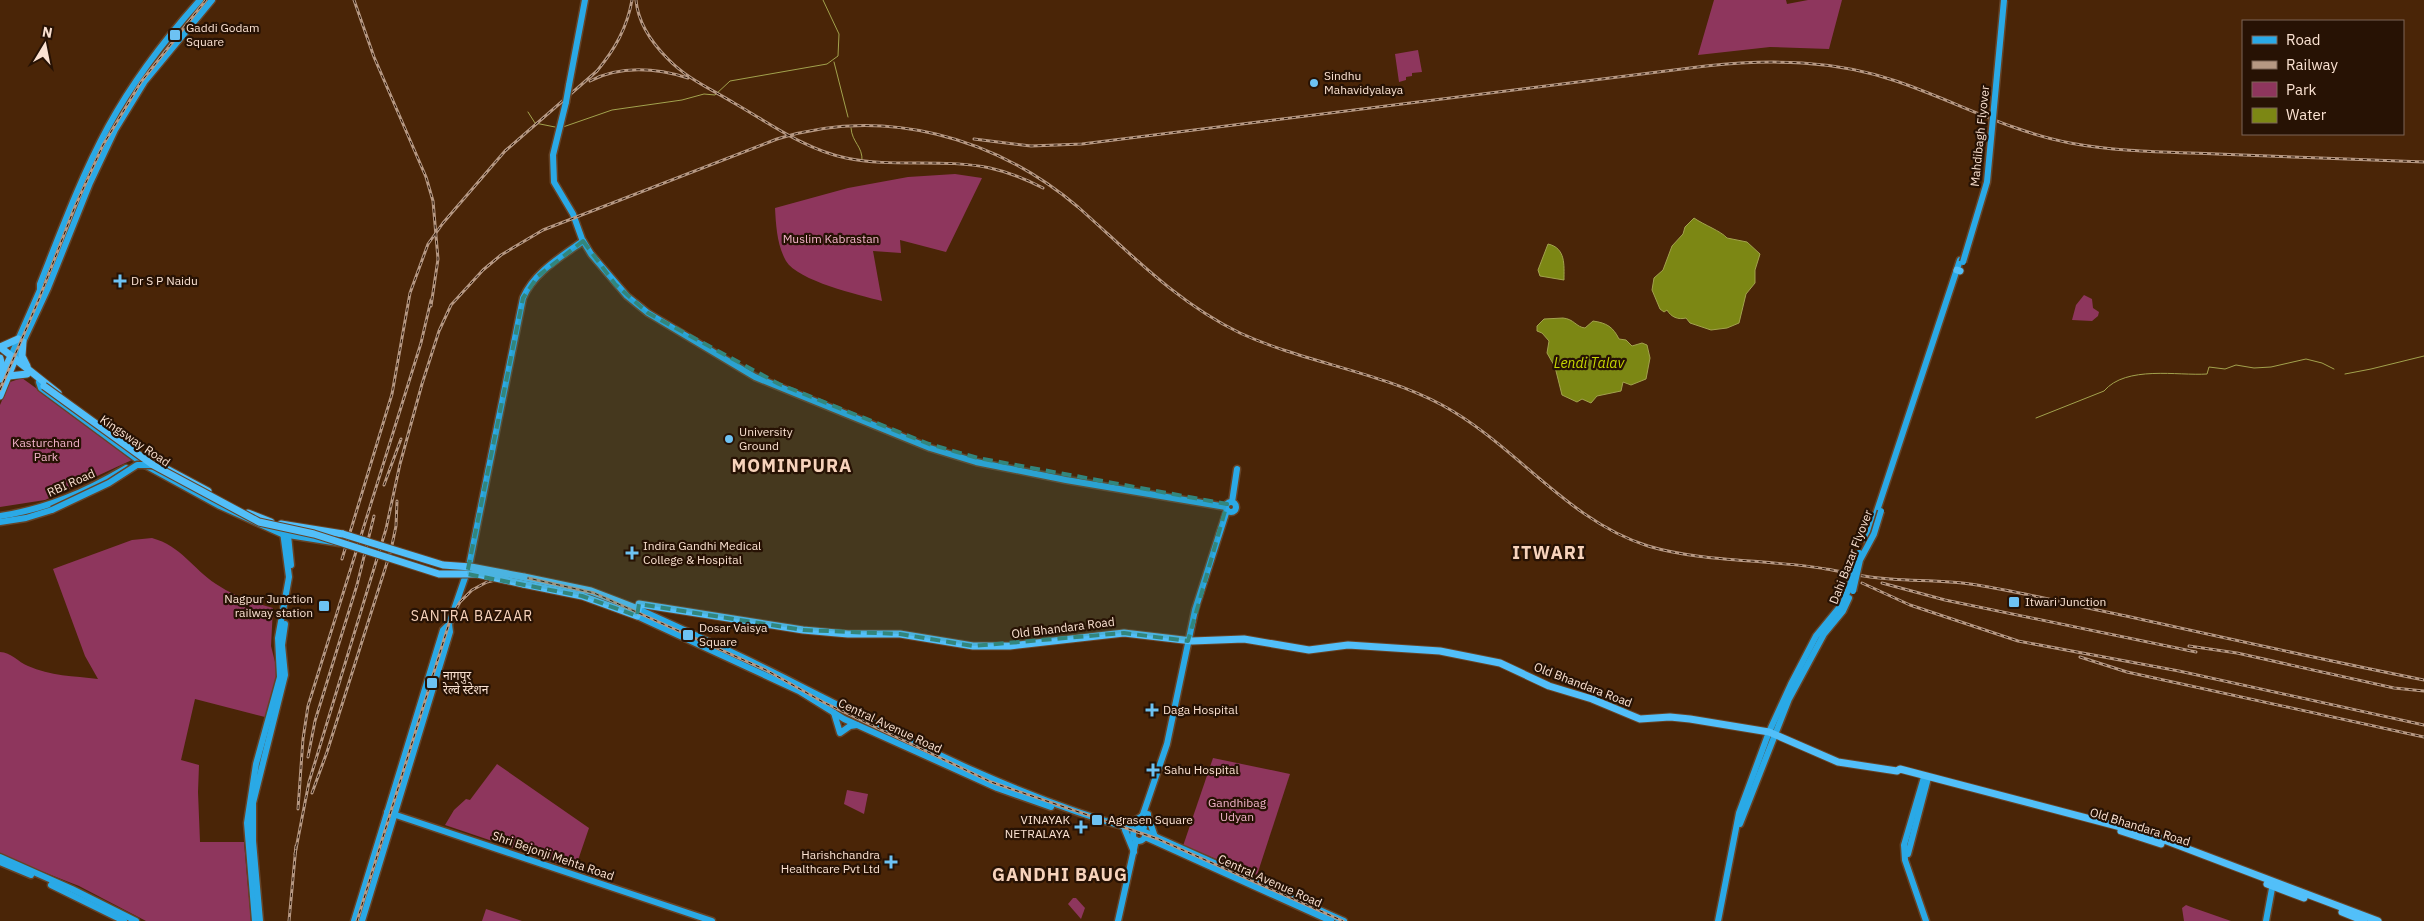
<svg xmlns="http://www.w3.org/2000/svg" width="2424" height="921" font-family="'IBM Plex Sans','Noto Sans Devanagari',sans-serif">
<style>
.green{fill:#8e365d}
.water{fill:#7c8714;stroke:#a2a24d}
.lines{fill:none;stroke-linecap:round;stroke-linejoin:round}
.stream{stroke:#a2a24d;stroke-width:1}
.major-casing{stroke:#664327;stroke-width:9}
.highway-casing{stroke:#664327;stroke-width:9}
.major{stroke:#2aa9e6;stroke-width:6}
.highway{stroke:#52bff9;stroke-width:7}
.rail-casing{stroke:#b69883;stroke-width:3}
.rail{stroke:#271204;stroke-width:1;stroke-dasharray:4;stroke-linecap:butt}
.major-bridge-casing{stroke:#664327;stroke-width:9;stroke-linecap:butt}
.highway-bridge-casing{stroke:#664327;stroke-width:9;stroke-linecap:butt}
.major-bridge{stroke:#2aa9e6;stroke-width:6}
.highway-bridge{stroke:#52bff9;stroke-width:7}
.marked{fill:#32867d;fill-opacity:0.2;stroke:#32867d;stroke-width:4;stroke-dasharray:10 6;stroke-linejoin:round}
.poi-dot{fill:#6dc2f3;stroke:#271204;stroke-width:2}
.labels{text-anchor:middle;stroke-width:4.5;stroke-linejoin:round;paint-order:stroke}
.poi-label{font-size:12px;fill:#fbe2d2;stroke:#271204;text-anchor:start}
.street-label{font-size:12px;fill:#fbe2d2;stroke:#271204}
.park-label{font-size:12px;fill:#f2b4ca;stroke:#271204}
.water-label{font-size:14px;font-style:italic;fill:#c7d800;stroke:#271204}
.neighbourhood-label{font-size:14px;letter-spacing:1px;fill:#f7d3bc;stroke:#271204}
.district-label{font-size:18px;font-weight:bold;letter-spacing:1px;fill:#f7d3bc;stroke:#271204}
</style>
<rect width="100%" height="100%" fill="#4a2507"/>
<!-- green -->
<g class="green">
<path d="M1714,0H1786L1787,4L1808,0H1842L1829,49L1770,47L1698,55Z"/>
<path d="M1418,50L1422,72L1412,73V76L1406,77V80L1399,82L1395,54Z"/>
<path d="M955,174L982,178L946,252L900,240L901,253L873,251L882,301C859,295 798,281 786,261C777,245 776,226 775,208L848,188L908,177Z"/>
<path d="M2084,295L2092,299L2093,308L2099,312L2098,316L2092,321L2072,320L2076,305Z"/>
<path d="M22,378L134,459L45,500L0,507V405L10,382Z"/>
<path d="M152,538C181,546 192,568 216,584C234,596 252,602 273,608L271,646L277,670V682L265,717L195,699L181,760L199,765L198,792L200,842H244L251,921H146L79,886L0,855V652C11,652 18,662 28,666C50,676 74,676 98,679L85,656L53,569L132,540Z"/>
<path d="M1213,758L1290,774L1257,875L1183,846Z"/>
<path d="M497,764L589,828L575,869L445,825L454,810L466,799L470,800Z"/>
<path d="M847,790L868,794L864,814L844,804Z"/>
<path d="M1073,898H1076L1085,908L1081,919L1068,904Z"/>
<path d="M2186,905L2191,907L2231,921H2184L2182,908Z"/>
<path d="M486,909L522,921H482Z"/>
</g>
<!-- water -->
<g class="water">
<path d="M1694,218C1704,225 1721,231 1727,238L1747,242L1760,254L1755,270V283L1746,294L1739,323L1727,328L1711,330L1690,323L1686,318C1678,320 1671,317 1667,310L1664,312L1660,309L1652,290L1654,278L1663,270L1672,246L1683,234L1685,227Z"/>
<path d="M1548,244C1566,248 1564,265 1564,280L1540,276L1538,270Z"/>
<path d="M1563,318C1574,319 1576,327 1585,328L1593,321C1607,323 1613,327 1619,339L1626,340L1632,346L1642,343L1647,345L1650,358L1646,379L1631,385L1623,382L1621,391L1597,396L1591,403L1582,399L1577,402L1562,395L1555,367L1547,353L1549,341L1542,333L1537,331V326L1544,319Z"/>
</g>
<g class="lines">
<!-- stream -->
<g class="stream">
<path d="M834,62L848,117"/>
<path d="M528,112L535,123L555,127"/>
<path d="M563,127L612,110L682,100L704,94L715,95L730,81L827,64L838,56L839,34L823,0"/>
<path d="M851,128C852,143 863,146 862,161"/>
<path d="M2345,374L2371,369L2424,356"/>
<path d="M2036,418L2104,391C2126,365 2178,376 2207,374L2209,367L2225,369L2236,365L2254,368L2271,367L2306,359L2322,363L2334,369"/>
</g>
<!-- major casing -->
<g class="major-casing">
<g id="major">
<path d="M569,85L585,0"/>
<path d="M566,102L553,155L554,182L573,214L582,239L591,254L627,296L648,313L755,377L930,448L976,462L1066,480L1226,507"/>
<path d="M11,356L40,290V284C61,231 81,177 108,127C133,81 166,38 200,0"/>
<path d="M15,359L48,288L90,183L115,130L145,81L212,0"/>
<path d="M39,382L41,388L145,465L220,506L282,534L339,543"/>
<path d="M1232,502L1237,469"/>
<circle cx="1231" cy="507" r="5"/>
<path d="M0,516C47,509 85,492 126,468"/>
<path d="M0,522L26,518L52,510"/>
<path d="M287,525L291,565"/>
<path d="M1867,541L1960,260"/>
<path d="M638,609C693,634 749,659 802,687C911,742 1018,798 1136,830"/>
<path d="M637,616L799,691L844,719L997,788L1051,807"/>
<path d="M834,713L840,733L850,726L857,725"/>
<path d="M1924,777L1904,845L1905,860L1926,921"/>
<path d="M387,812L712,921"/>
<path d="M1148,816L1155,837"/>
<path d="M1740,824L1789,699L1824,634L1843,611L1849,598"/>
<path d="M1124,827L1142,816"/>
<circle cx="1139" cy="835" r="6"/>
<path d="M1138,829L1167,744L1195,610L1227,510"/>
<path d="M1125,830L1134,852"/>
<path d="M1143,830L1148,814"/>
<path d="M1145,832L1344,921"/>
<path d="M1145,837L1331,921"/>
<path d="M1908,854L1928,778"/>
<path d="M0,857L72,889L136,921"/>
<path d="M0,862L31,875"/>
<path d="M51,885L124,921"/>
<path d="M255,921L247,823L256,764L280,677L278,638L289,577L282,524"/>
<path d="M260,921L253,841V803L285,675L282,645L285,624"/>
<path d="M354,921L443,630L449,624"/>
<path d="M362,921L444,652L450,632L449,624L469,566L523,298C534,272 561,257 583,241"/>
<path d="M1118,921L1136,840"/>
<path d="M1718,921L1739,813L1769,732L1791,684L1816,636L1843,603L1849,588"/>
<path d="M2266,921L2273,883"/>
</g>
</g>
<!-- highway casing -->
<g class="highway-casing">
<g id="highway">
<path d="M1957,270L1960,271"/>
<path d="M23,342L22,356L27,366"/>
<path d="M0,347L58,393"/>
<path d="M0,347L18,339"/>
<path d="M0,358L3,372"/>
<path d="M9,376L27,374"/>
<path d="M0,379L11,356"/>
<path d="M0,396L15,359"/>
<path d="M152,461L208,491"/>
<path d="M248,513L271,522"/>
<path d="M281,524L343,534"/>
<path d="M524,577L591,591L638,609"/>
<path d="M523,584L582,596L637,616L639,604L803,630L848,634H900L973,646H1010L1124,633L1192,641L1244,639L1309,650L1348,645L1440,651L1500,663L1549,686L1592,699L1640,719L1670,717L1690,719L1769,732L1838,762L1897,771L1900,769L2151,835L2378,921"/>
<path d="M2121,831L2161,844"/>
<path d="M2267,884L2304,898"/>
<path d="M2342,912L2364,921"/>
</g>
</g>
<!-- major -->
<use href="#major" class="major"/>
<!-- highway -->
<use href="#highway" class="highway"/>
<!-- rail casing -->
<g class="rail-casing">
<g id="rail">
<path d="M354,0L374,57L426,177L433,201L438,259L431,306"/>
<path d="M636,0C638,23 652,43 668,59C686,78 711,89 734,103C769,123 806,150 846,158C893,168 943,158 990,168C1008,172 1026,179 1043,188"/>
<path d="M590,81C620,65 657,68 688,78"/>
<path d="M974,139L1031,146L1082,144L1706,66C1771,59 1834,60 1896,81C1955,101 2008,131 2070,143C2118,152 2168,152 2217,154C2286,157 2355,159 2424,162"/>
<path d="M0,390L39,299L74,209L103,145L141,82L206,0"/>
<path d="M384,485L401,439"/>
<path d="M342,559L392,394L410,293L428,244L443,223L505,151L597,71C615,49 627,28 632,0"/>
<path d="M1862,583L1910,605L2018,641L2179,671L2424,725"/>
<path d="M1882,583L1945,600L2196,652"/>
<path d="M2189,646L2237,653L2394,688L2424,691"/>
<path d="M2080,657L2127,672L2424,737"/>
<path d="M308,757L315,721L357,585L374,516"/>
<path d="M312,793L327,752L391,550L396,526L397,501"/>
<path d="M298,809L303,739L308,706L421,343L431,300"/>
<path d="M295,854L309,782L386,529L400,464L422,384L439,331L451,305L483,270L501,255L543,230L777,139C883,106 994,136 1078,207C1130,253 1176,302 1240,333C1305,363 1378,371 1442,405C1516,445 1566,520 1648,546C1685,557 1725,559 1763,562C1784,564 1805,565 1826,569C1840,571 1855,575 1870,577C1905,582 1941,579 1977,585C2027,593 2076,606 2126,616C2225,638 2324,660 2424,680"/>
<path d="M289,921L296,846"/>
<path d="M357,921L451,617L460,602L472,590L487,582L504,578H528L594,593L766,670L823,702L991,782L1158,839L1343,921"/>
</g>
</g>
<!-- rail -->
<use href="#rail" class="rail"/>
<!-- major-bridge casing -->
<g class="major-bridge-casing">
<g id="major-bridge">
<path d="M566,102L569,85"/>
<path d="M1963,262L1987,182L2004,0"/>
<path d="M52,510L109,483L137,465H153"/>
<path d="M1849,588L1859,553"/>
<path d="M1853,591L1860,560L1874,534L1881,511"/>
</g>
</g>
<!-- highway-bridge casing -->
<g class="highway-bridge-casing">
<g id="highway-bridge">
<path d="M44,386L153,465L259,522L314,534L439,574H477L523,584"/>
<path d="M343,534L443,565L471,567L524,577"/>
</g>
</g>
<!-- major-bridge -->
<use href="#major-bridge" class="major-bridge"/>
<!-- highway-bridge -->
<use href="#highway-bridge" class="highway-bridge"/>
</g>
<!-- marked area -->
<path class="marked" d="M583,241L615,284L648,313L779,384L929,444L978,458L1227,504L1188,641L1124,633L973,646L900,634L803,630L639,604L637,616L582,596L467,574L523,298L538,276Z"/>
<!-- markers -->
<g class="poi-dot">
<rect x="169" y="29" width="12" height="12" rx="2.5"/>
<circle cx="1314" cy="83" r="5"/>
<path d="M117.5 273.5h5v5h5v5h-5v5h-5v-5h-5v-5h5z"/>
<circle cx="729" cy="439" r="5"/>
<path d="M629.5 545.5h5v5h5v5h-5v5h-5v-5h-5v-5h5z"/>
<rect x="2008" y="596" width="12" height="12" rx="2.5"/>
<rect x="318" y="600" width="12" height="12" rx="2.5"/>
<rect x="682" y="629" width="12" height="12" rx="2.5"/>
<rect x="426" y="677" width="12" height="12" rx="2.5"/>
<path d="M1149.5 702.5h5v5h5v5h-5v5h-5v-5h-5v-5h5z"/>
<path d="M1150.5 762.5h5v5h5v5h-5v5h-5v-5h-5v-5h5z"/>
<rect x="1091" y="814" width="12" height="12" rx="2.5"/>
<path d="M1078.5 819.5h5v5h5v5h-5v5h-5v-5h-5v-5h5z"/>
<path d="M888.5 854.5h5v5h5v5h-5v5h-5v-5h-5v-5h5z"/>
</g>
<g class="labels">
<!-- poi labels -->
<g class="poi-label">
<text x="186" y="32">Gaddi Godam<tspan x="186" dy="14">Square</tspan></text>
<text x="1324" y="80">Sindhu<tspan x="1324" dy="14">Mahavidyalaya</tspan></text>
<text x="131" y="285">Dr S P Naidu</text>
<text x="739" y="436">University<tspan x="739" dy="14">Ground</tspan></text>
<text x="643" y="550">Indira Gandhi Medical<tspan x="643" dy="14">College &amp; Hospital</tspan></text>
<text x="313" y="603" text-anchor="end">Nagpur Junction<tspan x="313" dy="14">railway station</tspan></text>
<text x="2025" y="606">Itwari Junction</text>
<text x="699" y="632">Dosar Vaisya<tspan x="699" dy="14">Square</tspan></text>
<text x="443" y="680">नागपुर<tspan x="443" dy="14">रेल्वे स्टेशन</tspan></text>
<text x="1163" y="714">Daga Hospital</text>
<text x="1164" y="774">Sahu Hospital</text>
<text x="1070" y="824" text-anchor="end">VINAYAK<tspan x="1070" dy="14">NETRALAYA</tspan></text>
<text x="1108" y="824">Agrasen Square</text>
<text x="880" y="859" text-anchor="end">Harishchandra<tspan x="880" dy="14">Healthcare Pvt Ltd</tspan></text>
</g>
<!-- street labels -->
<g class="street-label">
<text transform="translate(1980 136) rotate(-84)" y="4">Mahdibagh Flyover</text>
<text transform="translate(135 441) rotate(34)" y="4">Kingsway Road</text>
<text transform="translate(71 483) rotate(-24)" y="4">RBI Road</text>
<text transform="translate(1851 557) rotate(-69)" y="4">Dahi Bazar Flyover</text>
<text transform="translate(1063 628) rotate(-7)" y="4">Old Bhandara Road</text>
<text transform="translate(1583 685) rotate(21)" y="4">Old Bhandara Road</text>
<text transform="translate(890 726) rotate(25)" y="4">Central Avenue Road</text>
<text transform="translate(2140 827) rotate(17)" y="4">Old Bhandara Road</text>
<text transform="translate(553 856) rotate(19)" y="4">Shri Bejonji Mehta Road</text>
<text transform="translate(1270 881) rotate(24)" y="4">Central Avenue Road</text>
</g>
<!-- park labels -->
<g class="park-label">
<text x="831" y="243">Muslim Kabrastan</text>
<text x="46" y="447">Kasturchand<tspan x="46" dy="14">Park</tspan></text>
<text x="1237" y="807">Gandhibag<tspan x="1237" dy="14">Udyan</tspan></text>
</g>
<!-- water labels -->
<g class="water-label">
<text x="1589" y="368">Lendi Talav</text>
</g>
<!-- neighbourhood labels -->
<g class="neighbourhood-label">
<text x="472" y="621">SANTRA BAZAAR</text>
</g>
<!-- district labels -->
<g class="district-label">
<text x="792" y="472">MOMINPURA</text>
<text x="1549" y="559">ITWARI</text>
<text x="1060" y="881">GANDHI BAUG</text>
</g>
</g>
<!-- legend -->
<rect x="2242" y="20" width="162" height="115" fill="#271204" stroke="#7c6556"/>
<rect x="2252" y="36" width="25" height="8" fill="#2aa9e6" stroke="#7c6556"/>
<text x="2286" y="45" font-size="15" fill="#fbe2d2">Road</text>
<rect x="2252" y="61" width="25" height="8" fill="#b69883" stroke="#7c6556"/>
<text x="2286" y="70" font-size="15" fill="#fbe2d2">Railway</text>
<rect x="2252" y="82" width="25" height="15" fill="#8e365d" stroke="#7c6556"/>
<text x="2286" y="95" font-size="15" fill="#fbe2d2">Park</text>
<rect x="2252" y="108" width="25" height="15" fill="#7c8714" stroke="#7c6556"/>
<text x="2286" y="120" font-size="15" fill="#fbe2d2">Water</text>
<!-- north arrow -->
<g transform="translate(45 45) rotate(10)" stroke="#271204" stroke-width="4" paint-order="stroke">
<path d="M0-4L9 19L0 12L-9 19Z" fill="#fbe2d2"/>
<text y="-8" font-size="14" font-weight="bold" text-anchor="middle" fill="#fbe2d2">N</text>
</g>
</svg>
